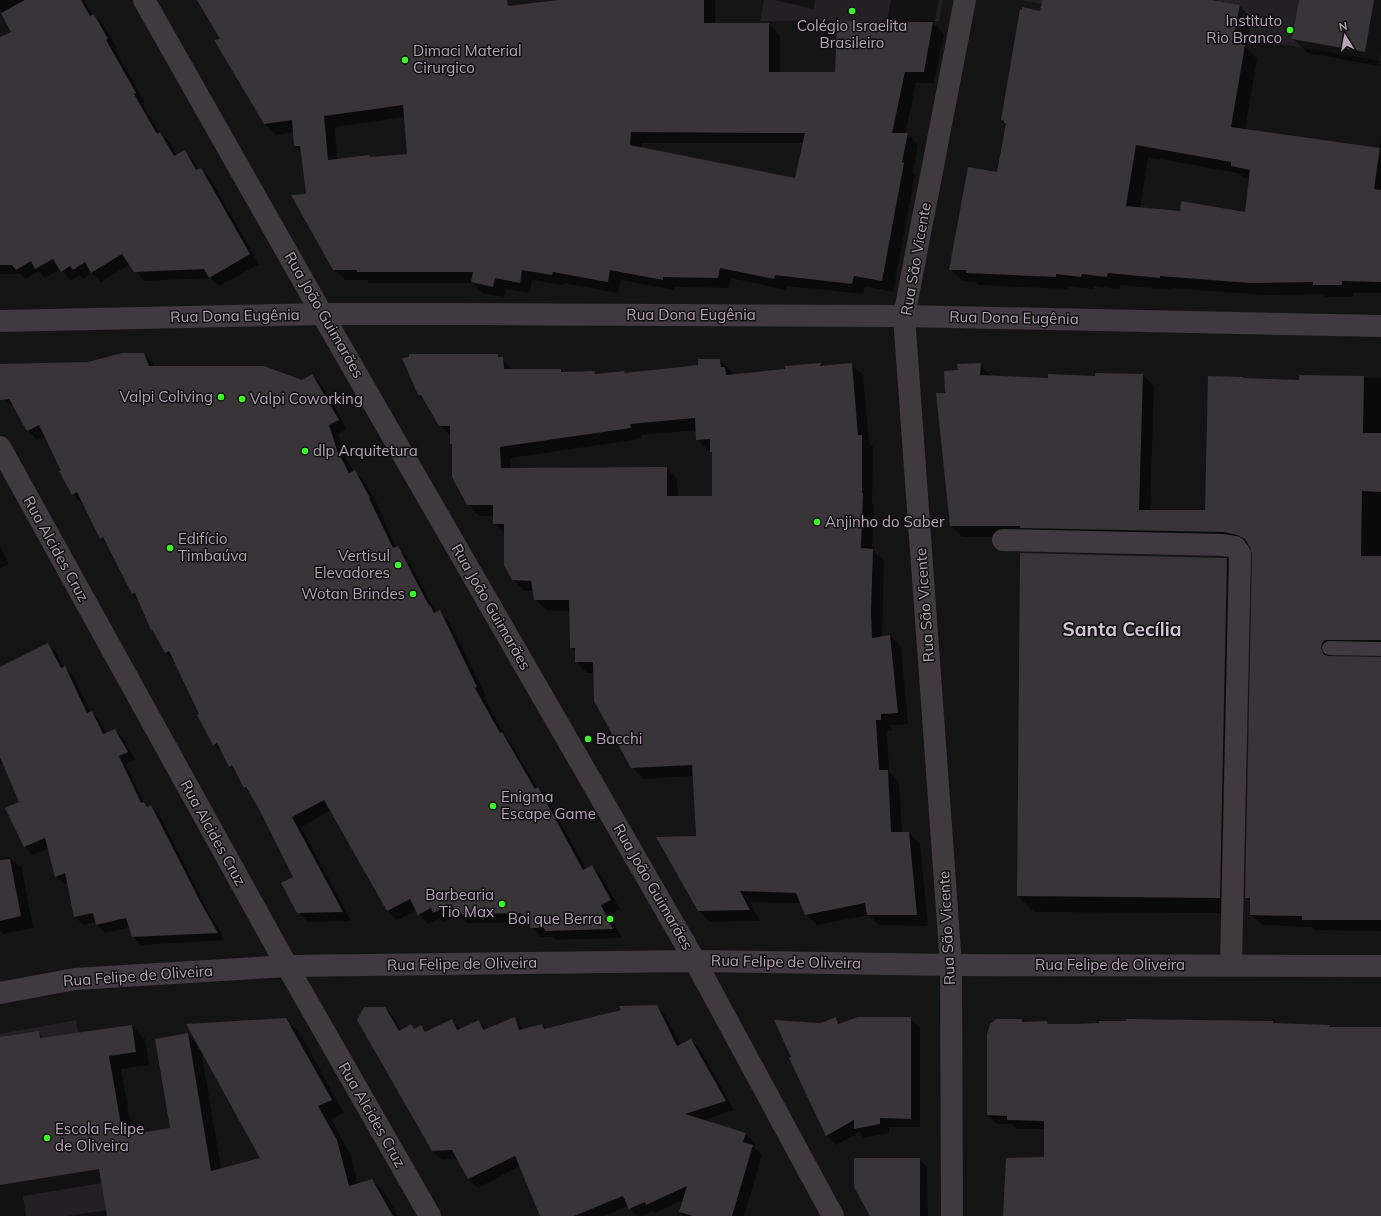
<svg xmlns="http://www.w3.org/2000/svg" width="1381" height="1216" font-family="Mulish,sans-serif">
<style>
.built{fill:#222022}
.shadow{fill:#0007;fill-rule:evenodd}
.building{fill:#383437;fill-rule:evenodd}
.lines{fill:none;stroke-linecap:round;stroke-linejoin:round}
.service{stroke:#40393f;stroke-width:14}
.minor{stroke:#40393f;stroke-width:22}
.tertiary{stroke:#40393f;stroke-width:22}
.poi-dot{fill:#3bf829;stroke:#100f10;stroke-width:1.5}
.labels{text-anchor:middle;stroke-width:3;stroke-linejoin:round;paint-order:stroke}
.poi-label{font-size:15px;fill:#b5a5b6;stroke:#100f10;text-anchor:start}
.street-label{font-size:15px;fill:#b5a5b6;stroke:#100f10}
.district-label{font-size:19px;font-weight:bold;fill:#d2c6d2;stroke:#100f10}
</style>
<rect width="100%" height="100%" fill="#151415"/>
<!-- built -->
<g class="built">
<path d="M764,0H943L939,21H760Z"/>
<path d="M1019,0H1381V61Z"/>
<path d="M76,1020L107,1216H0V1034Z"/>
</g>
<!-- shadow -->
<g class="shadow">
<path d="M0,0H84L93,16L94,15L103,24L117,48L115,49L145,102L142,103L160,133L170,142L177,156L184,152L194,161L199,170L200,169L210,178L259,264L219,286L211,278L144,281L130,264L101,282L92,273L83,279L79,275L71,281L60,269L45,278L39,271L26,279L21,274H0V39L13,32L0,9Z"/>
<path d="M198,0H482V10L567,0H715V24H769L780,35V73H836L887,22L891,0H939L934,24L944,34L934,83H916L905,134H908L918,145L913,172L915,175L893,292L865,286L863,294L786,286L785,290L731,278L729,288L674,287V290L621,280L618,293L564,283L563,285L532,280L530,293L506,289L504,297L483,293L473,283H369L367,280H345L334,269L307,195L302,153L295,146L294,132L276,135L265,124L222,40ZM405,117L408,154L371,158L369,156L337,160L335,127ZM642,143H804L796,179L641,148Z"/>
<path d="M774,0H815L814,9Z"/>
<path d="M1043,0H1218V2L1240,6L1252,19L1246,47L1257,59L1245,130L1379,149L1381,136V293H1353V297H1326L1324,294L1263,295L1172,288V290L1120,285L1119,289L1094,286L1093,289L1068,286L1067,289L979,285L976,282L963,281L950,269L998,173L1007,124L1002,120L1041,12ZM1148,157L1238,173L1244,178L1250,179L1246,213L1181,212L1140,208Z"/>
<path d="M1300,0H1381V54L1379,66L1308,53L1293,39Z"/>
<path d="M143,354L153,363L154,367L302,381L312,375L322,385L347,429L338,434L347,460L353,472L355,471L364,481L379,507L378,508L397,548L407,557L436,613L439,611L449,621L486,696L484,697L507,739L511,743L538,789L547,798L586,869L592,866L601,875L620,909L610,915L622,938L555,940L552,937H541L529,922L467,923L458,914L444,922L439,918L428,924L419,914L417,910L397,920L387,911L331,810L301,827L351,921L308,922L298,912L294,877L260,809L251,794L245,788L239,775L230,766L223,754L214,744L201,714L175,662L166,653L139,601L132,594L109,547L101,538L83,503L82,504L73,494L46,436L37,440L28,430L15,409L5,399L0,391V365L88,363Z"/>
<path d="M497,355L514,370H561L564,373L594,372L596,375L626,374L699,366L719,360L731,371L732,375L786,370L820,364L824,367L851,364L863,375L869,443L873,447L872,503L874,505L872,550L884,561L882,637L890,636L901,647L908,724L891,725L892,731H887L889,772L899,782L902,833H909L920,844L928,926L879,925L869,915L817,925L806,914L802,903L750,902L760,921L710,922L699,911L693,776L643,779L632,767L594,673H587L576,662V652L571,647L570,611L546,610L535,599L534,591H524L513,579L505,534L494,524V516H479L468,504L453,445L451,443V436L440,425L426,402L419,395ZM697,430V439L708,450H711L713,454V497H678L677,479L666,468L511,469L510,458L641,439V435Z"/>
<path d="M980,364L991,376L1049,379L1143,375L1154,386L1150,511H1206L1244,379L1300,381V376L1381,378V651H1335L1332,658H1381V931L1314,930L1311,927L1262,925L1251,914V903L1246,898L1254,554L1249,545L1235,543L1030,537H962L951,526L946,394L959,371Z"/>
<path d="M0,547L9,564L0,568Z"/>
<path d="M1227,559L1243,575L1236,913L1034,912L1018,896Z"/>
<path d="M48,644L56,652L64,667L73,675L91,713L92,712L100,720L106,734L115,730L123,738L135,760L126,764L144,803L149,807L151,806L159,814L210,915L225,940L141,945L133,937L130,927L105,933L97,925L96,922L83,925L75,916L68,883L64,884L56,876L49,848L33,855L25,847L20,802L4,763L0,764V668Z"/>
<path d="M9,857L22,869L33,928L3,934L0,931V859Z"/>
<path d="M656,1006L665,1015L680,1045L691,1040L700,1049L734,1110L701,1121L746,1134L755,1143L753,1146L762,1155L744,1216H684L680,1212L683,1200L655,1213L653,1211L642,1216H637L628,1206L604,1216H541L520,1166L478,1188L469,1179L458,1158L442,1160L432,1151L385,1008L394,1017L401,1030L411,1026L414,1029L421,1026L427,1032L452,1021L461,1029L479,1022L487,1029L514,1019L524,1030L542,1025L547,1029Z"/>
<path d="M835,1018L841,1024L910,1018L920,1028V1127H889V1133L864,1138L859,1132L836,1145L827,1136L822,1024Z"/>
<path d="M286,1019L299,1032L344,1113L331,1119L350,1154L358,1184L371,1180L385,1193L398,1216H67L107,1210L103,1183L23,1196L26,1216H0V1038L38,1032L44,1038L132,1026L145,1039L149,1065L121,1069L133,1136L172,1129L188,1035L198,1045ZM201,1050L261,1159L221,1169Z"/>
<path d="M1021,1020L1023,1023L1047,1022L1049,1025L1272,1022L1275,1024L1330,1026L1332,1028H1381V1216H1004L1045,1158V1129H1017L1012,1124H997L988,1115Z"/>
<path d="M919,1159L927,1167L928,1216H872Z"/>
</g>
<!-- building -->
<g class="building">
<path d="M25,0H81L90,16L94,14L108,39L106,40L136,93L134,94L157,134L160,132L174,156L185,150L196,170L201,168L250,254L209,278L204,269L134,272L122,254L91,273L85,262L73,270L70,266L61,272L53,259L35,269L31,261L16,270L12,265H0V37L11,32L1,13Z"/>
<path d="M197,0H507L508,6L558,0H704V23H769V72H835L837,21L933,22L924,72H905L892,133H908L902,162L904,163L882,281L854,276L852,284L775,275L774,279L720,268L718,278L663,277V280L610,270L608,282L553,272L552,275L522,270L520,283L495,278L493,287L471,282L473,272H357V270H333L291,195L306,194L300,146H294L292,120L264,124L214,40L220,39ZM403,105L407,154L370,157L369,155L328,160L324,116ZM631,132L777,133H805L795,178L630,145Z"/>
<path d="M1042,0H1212L1240,5L1232,43L1245,45L1231,127L1380,148L1374,189L1381,190V282L1342,281V285H1313V282L1250,283L1160,276V278L1108,273L1107,277L1082,274L1081,277L1056,274V277L966,273V270H949L968,167L997,172L1006,123H1004V121L1001,120L1020,9L1022,10V7L1040,11ZM1136,145L1231,162V166L1250,170L1245,212L1181,201L1180,211L1126,206Z"/>
<path d="M1299,0H1374L1365,52L1292,39Z"/>
<path d="M122,353H144L149,366H264L302,380L312,374L339,420L329,425L337,450L349,473L355,470L370,498H369L393,548L398,546L429,606L430,605L434,613L440,610L477,687L475,688L500,733L502,732L535,789L538,787L583,870L592,865L611,900L601,905L613,929L545,931L544,928H531L521,913L457,914L451,904L433,913L431,908L418,915L410,899L387,911L324,800L292,817L343,912L297,913L281,883L293,877L259,809L246,787L244,788L232,765L229,767L217,743L213,745L197,715L199,714L169,651L165,653L152,629L151,630L135,593L132,594L103,537L100,539L77,492L72,495L59,471H61L39,425L27,431L9,399L0,400V364L88,362Z"/>
<path d="M409,354H498V357H503L504,369H561V372L594,371L595,374L624,371L625,373L698,365V359H720L721,367H725L726,375L785,369V366L821,363L820,366L852,363L858,435H862V493H863L861,548L873,549L871,612L872,638L890,635L898,713L881,714V720H876L879,770H888L891,832H909L917,915H867L865,903L805,915L796,893L740,891L750,910L698,911L656,837L696,836L692,765L631,768L594,701L593,662H575V648H570L569,600H534L531,581L512,580L504,565V524H493V505H467L452,477V444H450V426H439L421,395H418L402,358L409,357ZM695,418L696,440L710,439V452H712V496H667V467L501,468L500,447L631,428L630,424Z"/>
<path d="M981,363L980,375L1048,378V374L1095,376V373L1143,374L1139,510H1205L1208,376L1243,377V378L1299,380V375L1364,376L1363,433H1381V492L1362,491L1361,556H1381V640H1325L1322,643L1321,648L1324,655L1329,656L1381,657V920H1302V916L1250,915V898H1245L1252,554L1250,547L1245,539L1237,535L1223,532L1020,528V526H950L936,393H945L944,371L958,370L957,364Z"/>
<path d="M1020,553L1227,558L1220,898L1017,896Z"/>
<path d="M48,643L61,668L65,666L87,713L92,711L103,734L115,729L128,752L119,756L141,803L144,802L147,807L151,805L202,905L218,933L132,937L126,918L96,925L93,913L74,917L65,873L55,877L45,838L24,847L5,808L19,802L0,757V667Z"/>
<path d="M10,859L21,916L0,921V860Z"/>
<path d="M657,1005L677,1046L691,1039L726,1101L685,1114L746,1133L743,1142L753,1145L732,1216H693L679,1212L687,1186L646,1205L645,1202L629,1209L623,1196L574,1216H540L515,1156L468,1179L452,1150L432,1151L357,1020L364,1007H385L399,1031L411,1024L414,1029L421,1025L425,1032L452,1019L457,1030L479,1020L483,1030L515,1017L519,1030L542,1024L544,1029L621,1010L619,1006Z"/>
<path d="M836,1017L838,1024L858,1017H911V1119L880,1118V1124L854,1129V1120L826,1136L789,1058L791,1057L774,1020L821,1023Z"/>
<path d="M286,1018L332,1100L318,1106L337,1140L349,1186L372,1179L393,1216H107L99,1169L0,1185V1037L39,1031L40,1038L132,1025L136,1052L109,1056L123,1136L170,1128L155,1039L188,1033L211,1171L260,1158L186,1024Z"/>
<path d="M996,1019H1022V1022L1047,1021L1048,1024H1075L1099,1023V1021H1126V1019L1273,1021V1023L1330,1025V1027H1381V1216H1003L1006,1158L1044,1157V1121L1007,1120V1116L987,1115V1034L990,1024Z"/>
<path d="M854,1158H920V1216H870L854,1187Z"/>
</g>
<g class="lines">
<!-- service -->
<path class="service" d="M1329,648L1381,649"/>
<!-- minor -->
<g class="minor">
<path d="M1003,540L1223,545L1235,547L1240,554L1231,965"/>
<path d="M952,1216L951,965L904,316L965,0"/>
</g>
<!-- tertiary -->
<g class="tertiary">
<path d="M144,0L322,314L695,961L833,1216"/>
<path d="M0,321L322,314H447L904,316L1381,326"/>
<path d="M0,447L287,966L430,1216"/>
<path d="M0,993L75,979L287,966L695,961L951,965L1381,966"/>
</g>
</g>
<!-- markers -->
<g class="poi-dot">
<circle cx="852" cy="11" r="4"/>
<circle cx="1290" cy="30" r="4"/>
<circle cx="405" cy="60" r="4"/>
<circle cx="221" cy="397" r="4"/>
<circle cx="242" cy="399" r="4"/>
<circle cx="305" cy="451" r="4"/>
<circle cx="817" cy="522" r="4"/>
<circle cx="170" cy="548" r="4"/>
<circle cx="398" cy="565" r="4"/>
<circle cx="413" cy="594" r="4"/>
<circle cx="588" cy="739" r="4"/>
<circle cx="493" cy="806" r="4"/>
<circle cx="502" cy="904" r="4"/>
<circle cx="610" cy="919" r="4"/>
<circle cx="47" cy="1138" r="4"/>
</g>
<g class="labels">
<!-- poi labels -->
<g class="poi-label">
<text x="1282" y="26" text-anchor="end">Instituto<tspan x="1282" dy="17">Rio Branco</tspan></text>
<text x="852" y="31" text-anchor="middle">Colégio Israelita<tspan x="852" dy="17">Brasileiro</tspan></text>
<text x="413" y="56">Dimaci Material<tspan x="413" dy="17">Cirurgico</tspan></text>
<text x="213" y="402" text-anchor="end">Valpi Coliving</text>
<text x="250" y="404">Valpi Coworking</text>
<text x="313" y="456">dlp Arquitetura</text>
<text x="825" y="527">Anjinho do Saber</text>
<text x="178" y="544">Edifício<tspan x="178" dy="17">Timbaúva</tspan></text>
<text x="390" y="561" text-anchor="end">Vertisul<tspan x="390" dy="17">Elevadores</tspan></text>
<text x="405" y="599" text-anchor="end">Wotan Brindes</text>
<text x="596" y="744">Bacchi</text>
<text x="501" y="802">Enigma<tspan x="501" dy="17">Escape Game</tspan></text>
<text x="494" y="900" text-anchor="end">Barbearia<tspan x="494" dy="17">Tio Max</tspan></text>
<text x="602" y="924" text-anchor="end">Boi que Berra</text>
<text x="55" y="1134">Escola Felipe<tspan x="55" dy="17">de Oliveira</tspan></text>
</g>
<!-- street labels -->
<g class="street-label">
<text transform="translate(916 259) rotate(-80)" y="5">Rua São Vicente</text>
<text transform="translate(324 315) rotate(60)" y="5">Rua João Guimarães</text>
<text x="691" y="320">Rua Dona Eugênia</text>
<text transform="translate(235 316) rotate(-1)" y="5">Rua Dona Eugênia</text>
<text transform="translate(1014 318) rotate(1)" y="5">Rua Dona Eugênia</text>
<text transform="translate(56 549) rotate(61)" y="5">Rua Alcides Cruz</text>
<text transform="translate(925 605) rotate(-94)" y="5">Rua São Vicente</text>
<text transform="translate(491 607) rotate(60)" y="5">Rua João Guimarães</text>
<text transform="translate(213 833) rotate(61)" y="5">Rua Alcides Cruz</text>
<text transform="translate(653 887) rotate(60)" y="5">Rua João Guimarães</text>
<text transform="translate(947 928) rotate(-93)" y="5">Rua São Vicente</text>
<text transform="translate(786 962) rotate(1)" y="5">Rua Felipe de Oliveira</text>
<text transform="translate(462 964) rotate(-1)" y="5">Rua Felipe de Oliveira</text>
<text x="1110" y="970">Rua Felipe de Oliveira</text>
<text transform="translate(138 976) rotate(-4)" y="5">Rua Felipe de Oliveira</text>
<text transform="translate(372 1115) rotate(60)" y="5">Rua Alcides Cruz</text>
</g>
<!-- district labels -->
<g class="district-label">
<text x="1122" y="636">Santa Cecília</text>
</g>
</g>
<!-- north arrow -->
<g transform="translate(1345 36) rotate(349)" stroke="#100f10" stroke-width="3" paint-order="stroke">
<path d="M0-3L7 15L0 10L-7 15Z" fill="#b5a5b6"/>
<text y="-6" font-size="11" font-weight="bold" text-anchor="middle" fill="#b5a5b6">N</text>
</g>
</svg>
